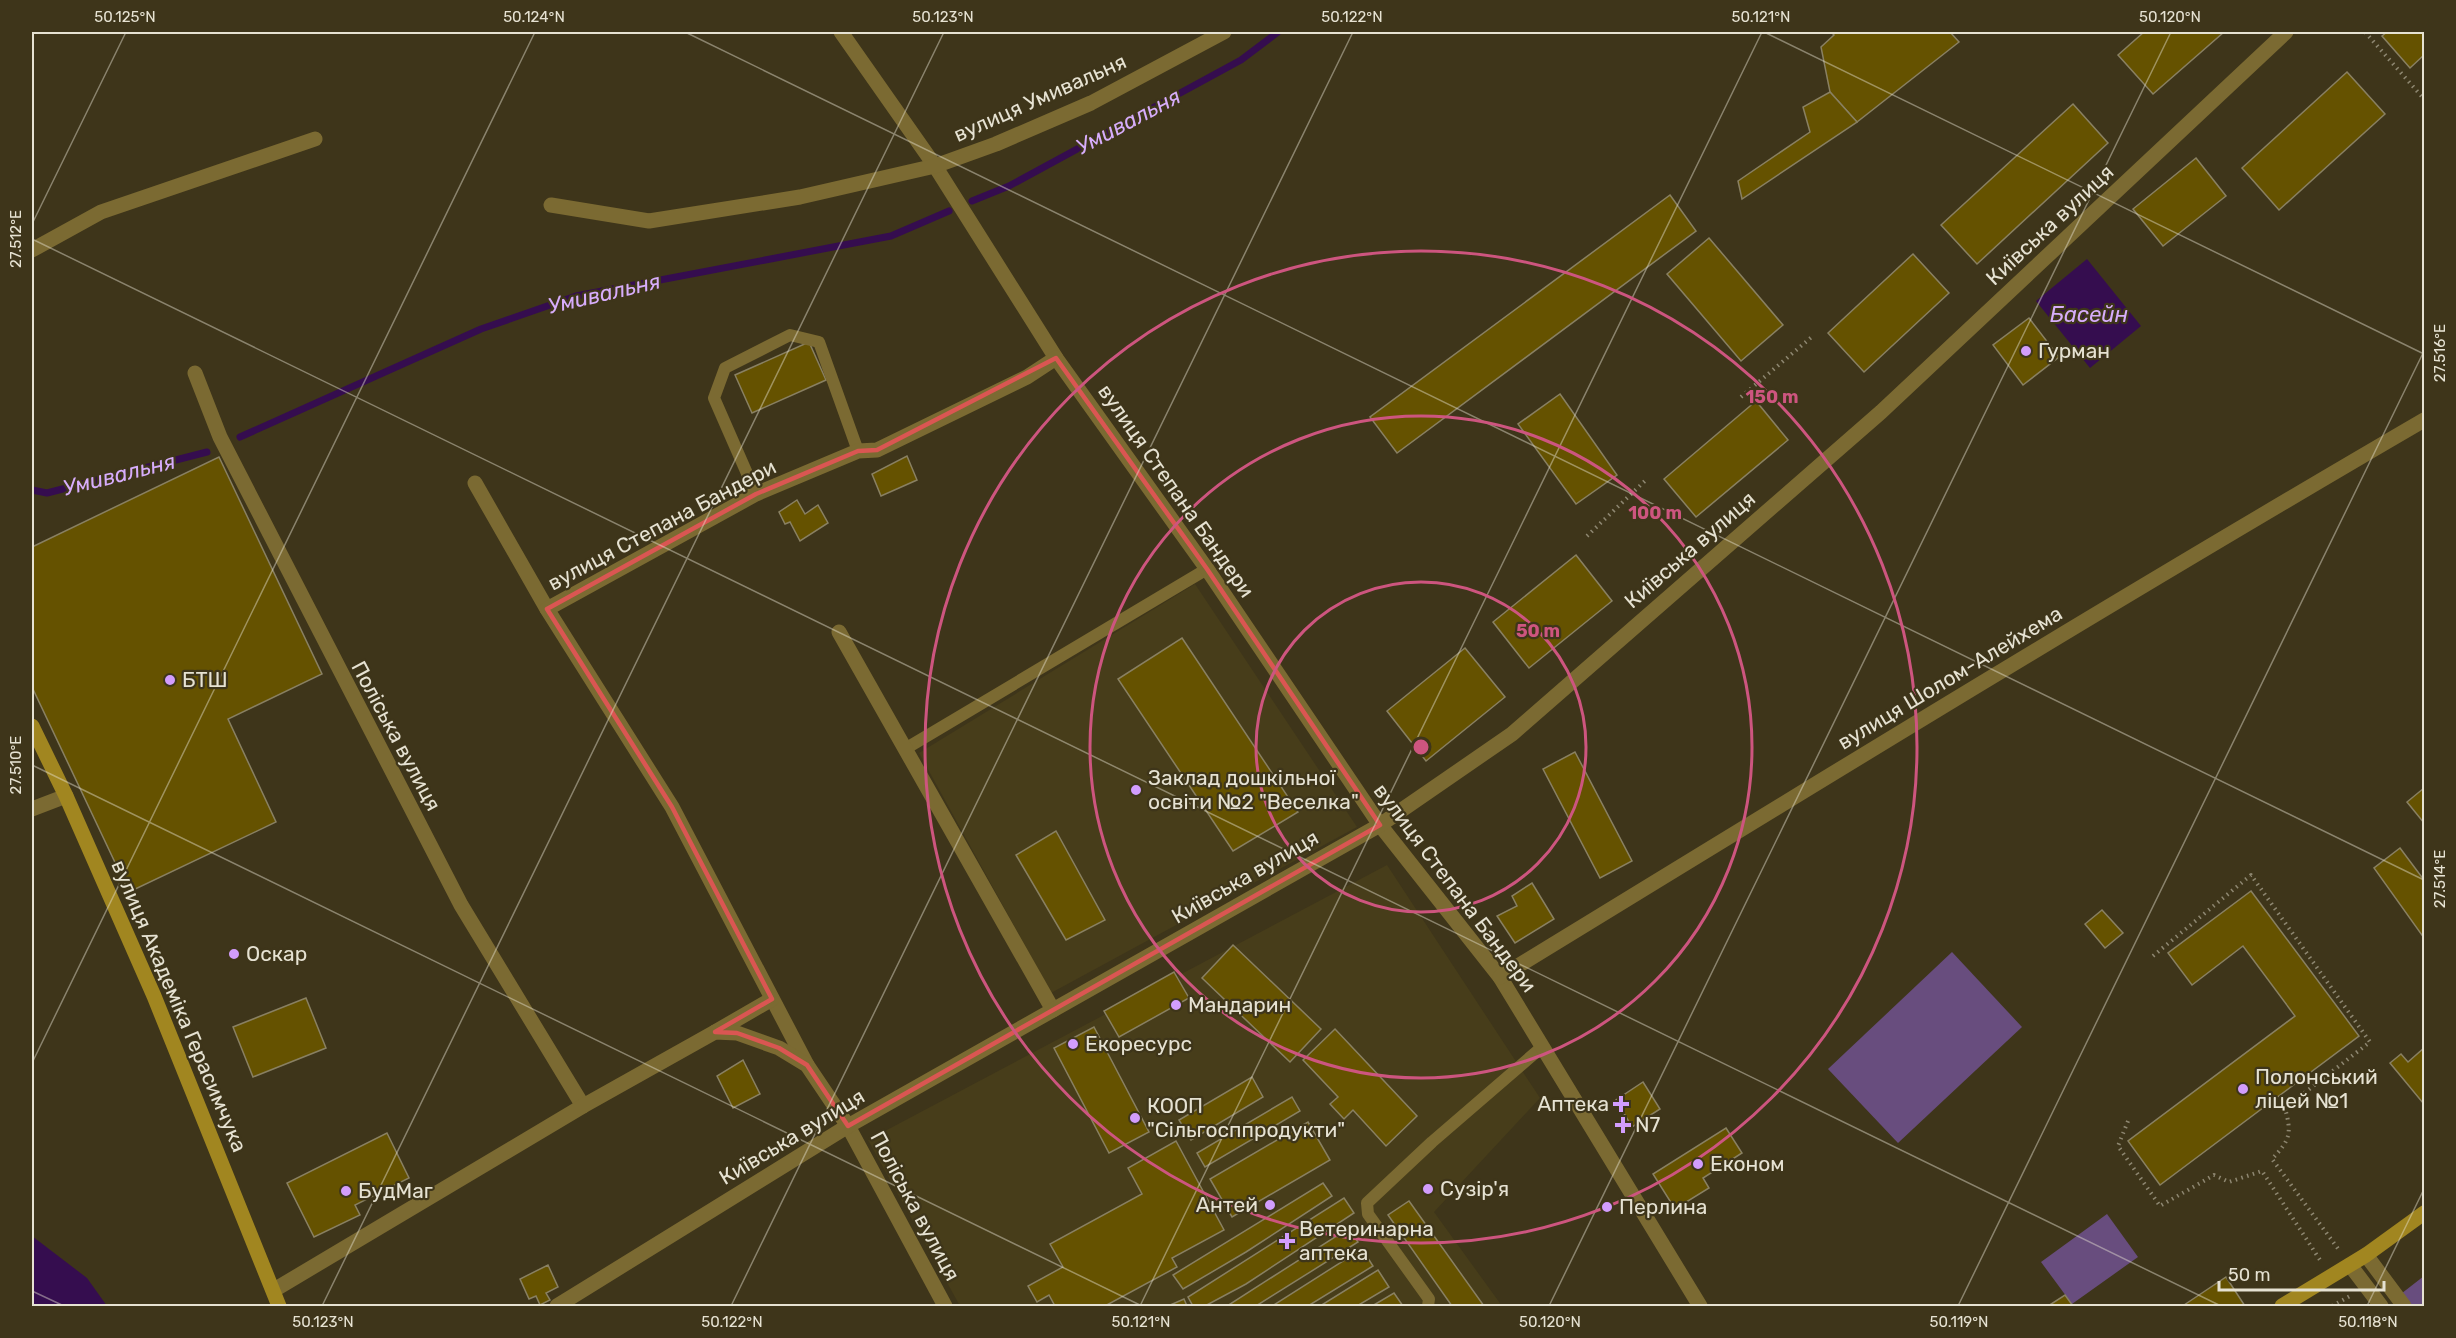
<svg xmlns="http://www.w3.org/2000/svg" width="2456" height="1338" font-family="Rubik,sans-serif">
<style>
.built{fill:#473d1a}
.green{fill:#684d7e}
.water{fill:#350d4f}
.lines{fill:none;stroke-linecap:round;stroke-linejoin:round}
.stream{stroke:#350d4f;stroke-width:7}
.building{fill:#655200;stroke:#898062;stroke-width:1.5}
.path{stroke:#8e8771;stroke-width:4;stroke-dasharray:1.5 4.5;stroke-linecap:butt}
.lane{stroke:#7b6a32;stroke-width:12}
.street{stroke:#7b6a32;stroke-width:15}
.secondary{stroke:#a18620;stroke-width:15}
.marked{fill:none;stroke:#da5652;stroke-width:4.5;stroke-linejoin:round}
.ticks{fill:none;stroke:#e6e2d2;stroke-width:1.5;stroke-opacity:0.45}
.ring{fill:none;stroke:#cd557f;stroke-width:3}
.poi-dot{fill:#d29dfd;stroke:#3e351a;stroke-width:2}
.labels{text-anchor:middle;stroke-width:4.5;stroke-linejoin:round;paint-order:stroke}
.street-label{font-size:21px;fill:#e6e2d2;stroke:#3e351a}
.poi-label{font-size:21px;fill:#e6e2d2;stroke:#3e351a;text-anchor:start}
.water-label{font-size:22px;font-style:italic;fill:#d7adfb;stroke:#3e351a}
.centre{fill:#cd557f;stroke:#3e351a;stroke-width:3}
.ring-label{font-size:18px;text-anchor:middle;font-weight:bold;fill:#cd557f;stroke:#3e351a;stroke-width:4.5;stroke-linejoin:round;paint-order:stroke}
.neatline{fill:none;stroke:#e6e2d2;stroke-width:2}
.ticks-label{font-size:15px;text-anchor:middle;fill:#e6e2d2}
</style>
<rect width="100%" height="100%" fill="#3e351a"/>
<!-- built -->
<g class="built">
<path d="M1195,584L1357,827L1051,993L919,753Z"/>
<path d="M1387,865L1540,1098L1434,1212L1502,1306H960L868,1140Z"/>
</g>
<!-- green -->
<g class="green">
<path d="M1952,952L2022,1027L1898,1143L1828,1069Z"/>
<path d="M2107,1214L2138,1257L2072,1304L2041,1262Z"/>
<path d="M2424,1276V1306H2404L2397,1297Z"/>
</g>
<!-- water -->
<g class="water">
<path d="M2087,259L2141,326L2090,368L2036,301Z"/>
<path d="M32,1236L87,1278L107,1306H32Z"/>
</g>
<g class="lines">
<!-- stream -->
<g class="stream">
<path d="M972,201L1009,186L1241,60L1278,32"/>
<path d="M240,437L481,329L576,296L891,236L949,211"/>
<path d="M32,490L47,493L207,452"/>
</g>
</g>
<!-- building -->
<g class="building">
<path d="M1831,32H1950L1959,42L1857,122L1830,92L1821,47L1834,35Z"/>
<path d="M2144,32H2224L2153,94L2118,55Z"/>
<path d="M2387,32H2424V55L2410,68L2382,36Z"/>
<path d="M2347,72L2385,114L2279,210L2242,168Z"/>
<path d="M1830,92L1857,122L1742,199L1738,181L1810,132L1803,107Z"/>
<path d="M2073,104L2108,143L1977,264L1941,225Z"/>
<path d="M2196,158L2226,196L2163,246L2133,209Z"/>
<path d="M1670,195L1696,231L1397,453L1370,417Z"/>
<path d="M1709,238L1783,325L1741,361L1667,274Z"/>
<path d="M1913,254L1949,293L1864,372L1828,333Z"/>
<path d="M2029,318L2059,357L2023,385L1993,345Z"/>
<path d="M809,342L826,380L752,413L735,375Z"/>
<path d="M1560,394L1617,475L1576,504L1518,424Z"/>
<path d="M1756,401L1788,440L1696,517L1664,479Z"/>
<path d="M907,456L917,480L881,496L872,474Z"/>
<path d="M219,457L322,674L228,719L276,822L129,892L32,687V547Z"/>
<path d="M797,500L805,514L818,505L828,523L800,541L790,522L785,524L779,512Z"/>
<path d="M1576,555L1612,601L1529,668L1493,622Z"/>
<path d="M1182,638L1298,812L1233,851L1118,679Z"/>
<path d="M1465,648L1505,697L1426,761L1387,711Z"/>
<path d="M1575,752L1632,861L1600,878L1543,769Z"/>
<path d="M2424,788V823L2407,802Z"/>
<path d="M1056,831L1105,920L1066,940L1016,855Z"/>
<path d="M2400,848L2424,880V938L2374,868Z"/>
<path d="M1532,883L1554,919L1515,943L1497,916L1517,906L1512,896Z"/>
<path d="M2251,891L2359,1036L2160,1185L2128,1141L2295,1016L2243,946L2192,985L2168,953Z"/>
<path d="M2102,910L2123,933L2105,948L2085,924Z"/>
<path d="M1233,945L1321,1029L1290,1062L1202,978Z"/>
<path d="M1174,972L1189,998L1119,1037L1104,1011Z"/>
<path d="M306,998L326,1048L253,1077L233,1027Z"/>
<path d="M1094,1027L1149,1132L1109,1153L1054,1048Z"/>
<path d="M1335,1029L1417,1116L1386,1146L1353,1110L1344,1119L1330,1104L1338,1097L1303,1060Z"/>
<path d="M2424,1048V1102L2423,1103L2390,1063L2401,1054L2408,1062Z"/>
<path d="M743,1060L760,1094L733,1108L717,1076Z"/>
<path d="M1252,1077L1263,1097L1191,1140L1179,1120Z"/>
<path d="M1643,1082L1660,1109L1632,1127L1616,1100Z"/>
<path d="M1292,1097L1300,1111L1205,1167L1197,1153Z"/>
<path d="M1308,1122L1330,1160L1232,1217L1210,1179Z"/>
<path d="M1726,1128L1742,1153L1703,1178L1709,1188L1675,1209L1653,1174Z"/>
<path d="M387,1133L409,1178L355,1205L360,1215L314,1237L287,1183Z"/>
<path d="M1176,1141L1224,1230L1172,1258L1177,1267L1105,1306H1055L1049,1295L1037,1302L1028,1286L1063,1267L1050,1244L1142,1194L1128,1168Z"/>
<path d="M1323,1183L1332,1196L1246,1252L1183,1289L1173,1275Z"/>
<path d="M1344,1198L1354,1213L1246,1284L1205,1306H1193L1188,1297Z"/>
<path d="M1409,1201L1484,1306H1452L1388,1215Z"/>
<path d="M1349,1228L1358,1242L1256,1306H1227Z"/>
<path d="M1362,1249L1373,1266L1308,1306H1272Z"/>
<path d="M548,1265L558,1287L546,1293L550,1300L540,1305L536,1296L529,1299L520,1279Z"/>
<path d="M1378,1270L1389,1287L1357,1306H1320Z"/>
<path d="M2226,1277L2245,1306H2185L2184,1305Z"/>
<path d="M1394,1293L1403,1306H1372Z"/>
<path d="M2065,1295L2073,1306H2048Z"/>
<path d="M1184,1299L1187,1306H1168Z"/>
</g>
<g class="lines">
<!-- path -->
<g class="path">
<path d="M2365,32L2424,99"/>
<path d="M1741,397L1814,335"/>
<path d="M1587,536L1647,479"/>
<path d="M2153,956L2251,875L2370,1042L2285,1108C2292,1134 2290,1140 2272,1159L2339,1250"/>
<path d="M2128,1121L2118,1146L2160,1206L2214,1175L2229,1182L2262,1171L2322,1263"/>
<path d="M2332,1306L2352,1295"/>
</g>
<!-- lane -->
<g class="lane">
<path d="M756,494L714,398L725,368L790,335L819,342L858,451"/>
<path d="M905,749L1207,569"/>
<path d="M1428,1306L1429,1299L1368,1214L1367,1203L1432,1142L1542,1047"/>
</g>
<!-- street -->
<g class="street">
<path d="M841,32L935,166L1056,358L1207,569L1380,825L1500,977L1700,1306"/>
<path d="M551,205L649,221L800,197L935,166L996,144L1091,103L1224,32"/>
<path d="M32,250L101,212L315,139"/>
<path d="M195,373L220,437L461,905L583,1106"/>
<path d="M475,483L547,609L672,807L807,1065"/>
<path d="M547,609L756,494L858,451L877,450L1027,377L1056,358"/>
<path d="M839,632L1053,1010"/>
<path d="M32,809L66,796"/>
<path d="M1500,977C1807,789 2113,601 2424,420"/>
<path d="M715,1032L772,999"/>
<path d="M2366,1255L2404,1306"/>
<path d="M2350,1265L2381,1306"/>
<path d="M274,1290L583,1106L715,1032L737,1033L779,1048L807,1065L848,1126L945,1306"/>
<path d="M557,1306L848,1126L1380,825L1512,734L1881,412L2286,32"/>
</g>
<!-- secondary -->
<g class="secondary">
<path d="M32,726L66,796L154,996L279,1306"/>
<path d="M2282,1306L2366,1255L2424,1213"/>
</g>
</g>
<!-- marked area -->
<path class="marked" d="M1056,358L1207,569L1380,825L848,1126L807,1065L779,1048L737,1033L715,1032L772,999L672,807L547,609L756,494L858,451L877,450Z"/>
<!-- ticks -->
<path class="ticks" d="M685,32L2424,880M1764,32L2424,354M32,224L126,32M32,239L2221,1306M32,765L1142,1306M32,1063L535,32M32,1291L64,1306M322,1306L944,32M731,1306L1353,32M1140,1306L1762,32M1549,1306L2171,32M1958,1306L2424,351M2367,1306L2424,1189"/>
<!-- distance rings -->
<g class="ring">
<circle cx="1421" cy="747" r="165"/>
<circle cx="1421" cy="747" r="331"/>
<circle cx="1421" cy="747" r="496"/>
</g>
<!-- markers -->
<g class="poi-dot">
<circle cx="2026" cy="351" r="6"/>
<circle cx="170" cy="680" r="6"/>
<circle cx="1136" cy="790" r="6"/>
<circle cx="234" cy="954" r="6"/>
<circle cx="1176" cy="1005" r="6"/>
<circle cx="1073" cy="1044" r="6"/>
<circle cx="2243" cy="1089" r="6"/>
<path d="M1618 1095h6v6h6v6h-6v6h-6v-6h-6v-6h6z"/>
<circle cx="1135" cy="1118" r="6"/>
<path d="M1620 1116h6v6h6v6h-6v6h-6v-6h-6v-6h6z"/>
<circle cx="1698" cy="1164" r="6"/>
<circle cx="1428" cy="1189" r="6"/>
<circle cx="346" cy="1191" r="6"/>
<circle cx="1270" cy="1205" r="6"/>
<circle cx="1607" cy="1207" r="6"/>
<path d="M1284 1232h6v6h6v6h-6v6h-6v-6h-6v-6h6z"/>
</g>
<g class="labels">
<!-- street labels -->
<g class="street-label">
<text transform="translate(1040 98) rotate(-24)" y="7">вулиця Умивальня</text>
<text transform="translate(2050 225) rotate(-43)" y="7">Київська вулиця</text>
<text transform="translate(1176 491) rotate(55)" y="7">вулиця Степана Бандери</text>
<text transform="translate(662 525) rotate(-28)" y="7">вулиця Степана Бандери</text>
<text transform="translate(1690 550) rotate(-41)" y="7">Київська вулиця</text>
<text transform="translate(1950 678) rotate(-31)" y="7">вулиця Шолом-Алейхема</text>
<text transform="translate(396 736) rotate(62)" y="7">Поліська вулиця</text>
<text transform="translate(1245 877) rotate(-30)" y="7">Київська вулиця</text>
<text transform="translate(1455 888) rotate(53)" y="7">вулиця Степана Бандери</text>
<text transform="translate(179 1006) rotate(67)" y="7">вулиця Академіка Герасимчука</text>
<text transform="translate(792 1137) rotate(-31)" y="7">Київська вулиця</text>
<text transform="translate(915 1206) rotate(62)" y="7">Поліська вулиця</text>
</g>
<!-- poi labels -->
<g class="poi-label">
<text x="2038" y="358">Гурман</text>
<text x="182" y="687">БТШ</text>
<text x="1148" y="785">Заклад дошкільної<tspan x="1148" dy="24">освіти №2 "Веселка"</tspan></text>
<text x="246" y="961">Оскар</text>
<text x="1188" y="1012">Мандарин</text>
<text x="1085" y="1051">Екоресурс</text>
<text x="2255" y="1084">Полонський<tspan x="2255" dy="24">ліцей №1</tspan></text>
<text x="1609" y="1111" text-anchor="end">Аптека</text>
<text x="1147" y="1113">КООП<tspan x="1147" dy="24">"Сільгосппродукти"</tspan></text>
<text x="1635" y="1132">N7</text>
<text x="1710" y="1171">Економ</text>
<text x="1440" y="1196">Сузір'я</text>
<text x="358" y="1198">БудМаг</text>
<text x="1258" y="1212" text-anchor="end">Антей</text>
<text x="1619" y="1214">Перлина</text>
<text x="1299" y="1236">Ветеринарна<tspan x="1299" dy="24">аптека</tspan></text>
</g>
<!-- water labels -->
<g class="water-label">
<text transform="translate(1128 121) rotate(-28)" y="8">Умивальня</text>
<text transform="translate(604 293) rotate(-13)" y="8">Умивальня</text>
<text x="2089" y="322">Басейн</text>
<text transform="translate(119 474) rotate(-14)" y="8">Умивальня</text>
</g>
</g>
<circle cx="1421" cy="747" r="9" class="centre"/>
<g class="ring-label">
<text x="1772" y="403">150 m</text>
<text x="1655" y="519">100 m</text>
<text x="1538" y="637">50 m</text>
</g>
<!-- border -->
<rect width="2456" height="1338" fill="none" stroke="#3e351a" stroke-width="66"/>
<!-- scale -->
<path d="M2219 1281v9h165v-9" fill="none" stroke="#e6e2d2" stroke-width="3"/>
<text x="2228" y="1281" font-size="18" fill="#e6e2d2" stroke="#3e351a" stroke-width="4.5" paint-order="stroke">50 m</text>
<rect x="33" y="33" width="2390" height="1272" class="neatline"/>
<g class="ticks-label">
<text x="125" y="22">50.125°N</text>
<text x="534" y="22">50.124°N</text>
<text x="943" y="22">50.123°N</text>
<text x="1352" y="22">50.122°N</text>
<text x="1761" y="22">50.121°N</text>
<text x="2170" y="22">50.120°N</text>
<text transform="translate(16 239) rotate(-90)" y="5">27.512°E</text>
<text transform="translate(2440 353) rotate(-90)" y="5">27.516°E</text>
<text transform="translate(16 765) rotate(-90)" y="5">27.510°E</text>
<text transform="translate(2440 879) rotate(-90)" y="5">27.514°E</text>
<text x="323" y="1327">50.123°N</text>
<text x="732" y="1327">50.122°N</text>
<text x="1141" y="1327">50.121°N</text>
<text x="1550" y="1327">50.120°N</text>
<text x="1959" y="1327">50.119°N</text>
<text x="2368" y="1327">50.118°N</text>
</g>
</svg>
